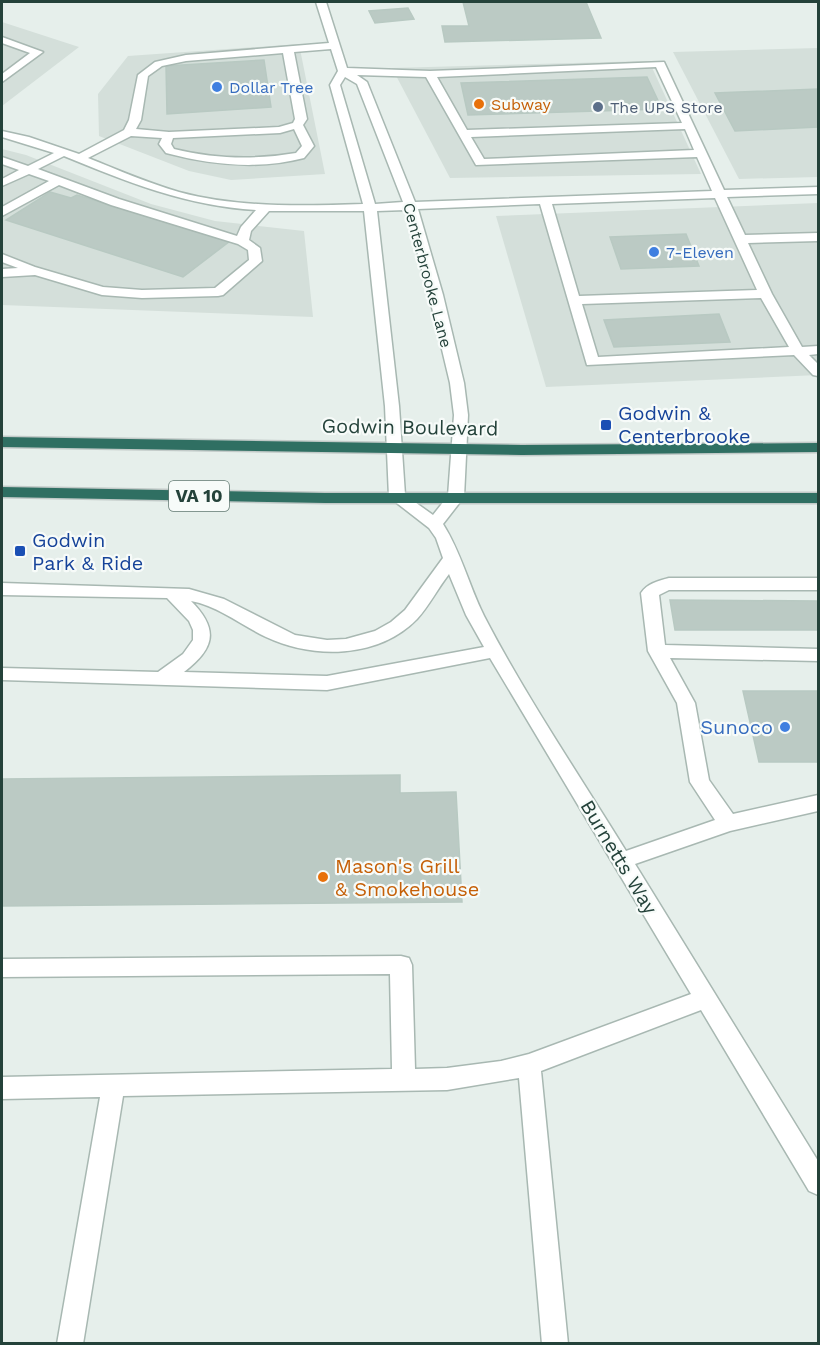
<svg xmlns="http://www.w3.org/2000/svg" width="820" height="1345" font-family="'Work Sans',sans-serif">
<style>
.built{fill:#d4dfda}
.building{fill:#bbcac4;stroke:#b8c9c2;stroke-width:1.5}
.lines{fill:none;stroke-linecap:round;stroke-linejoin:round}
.minor-casing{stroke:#a8b8b2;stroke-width:3}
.highway-casing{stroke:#c2cac8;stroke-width:3}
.minor{fill:#fff;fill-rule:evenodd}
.highway{fill:#2f6f62;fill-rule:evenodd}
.shop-dot{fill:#3f7fe0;stroke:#f7fbf9;stroke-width:2}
.food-dot{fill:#e8710a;stroke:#f7fbf9;stroke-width:2}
.service-dot{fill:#5c6f8a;stroke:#f7fbf9;stroke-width:2}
.transit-dot{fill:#1a4fb4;stroke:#f7fbf9;stroke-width:2}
.labels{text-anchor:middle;stroke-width:4.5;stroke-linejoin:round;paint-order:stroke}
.far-shop-label{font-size:16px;fill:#366cbe;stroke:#f7fbf9;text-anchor:start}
.far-food-label{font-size:16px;fill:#c56008;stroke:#f7fbf9;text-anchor:start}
.far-service-label{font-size:16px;fill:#4e5e75;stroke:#f7fbf9;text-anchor:start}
.far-street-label{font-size:16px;fill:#24423a;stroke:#f7fbf9}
.shield{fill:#f7fbf9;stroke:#637a73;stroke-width:1.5}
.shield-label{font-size:18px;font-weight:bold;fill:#24423a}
.transit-label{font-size:20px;fill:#164399;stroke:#f7fbf9;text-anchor:start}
.street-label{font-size:20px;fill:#24423a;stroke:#f7fbf9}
.shop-label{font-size:20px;fill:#366cbe;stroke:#f7fbf9;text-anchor:end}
.food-label{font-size:20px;fill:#c56008;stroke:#f7fbf9;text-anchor:start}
</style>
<rect width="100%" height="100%" fill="#e6efeb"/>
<!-- built -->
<g class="built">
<path d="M2,22L79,47L2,106Z"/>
<path d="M299,44L325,174L231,180L189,171L99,136L98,94L128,56Z"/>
<path d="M818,48V177L739,179L673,52Z"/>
<path d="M649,61L701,174L450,178L392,68Z"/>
<path d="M2,149L26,155L151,204L215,221L304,231L313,317L2,305Z"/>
<path d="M818,203V375L546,387L496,216Z"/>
</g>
<!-- building -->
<g class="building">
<path d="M463,2H586L601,38L445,42L442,26H469Z"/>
<path d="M408,8L414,19L375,23L369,11Z"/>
<path d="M264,60L271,107L167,114L166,66Z"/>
<path d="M647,77L662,109L468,115L461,83Z"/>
<path d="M818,89V127L735,131L715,93Z"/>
<path d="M50,192L71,198L77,195L230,241L183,277L6,220Z"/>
<path d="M686,234L699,266L621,269L610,237Z"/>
<path d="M719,314L730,342L614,347L604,320Z"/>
<path d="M670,600L818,601V630H675Z"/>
<path d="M743,691H818V762H759Z"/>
<path d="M400,775V793L456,792L462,902L2,906V779Z"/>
</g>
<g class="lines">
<!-- minor casing -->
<g class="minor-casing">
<g id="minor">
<path d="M316,2H326L347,68L430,71L664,62L724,190L818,187V194L727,197L745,235L818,233V241L748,243L772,294L802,347L818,346V354L809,355L818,364V376L813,375L794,355L587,365L540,204L418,209L443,295L464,383L468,415L464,497L443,524C461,552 469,586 484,616C526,697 578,773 626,851L715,820L690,782L677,703L648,651L641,593C648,583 658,581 669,578H818V590H669L659,595L665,645L818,649V661L670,658L695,703L709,780L733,814L818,795V811L730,831L635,864L818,1161V1195L809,1191L701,1010L541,1071L568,1344H542L519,1078L447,1090L123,1096L83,1344H57L100,1097L2,1099V1077L392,1069L390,974L2,977V959L401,956L409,958L412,965L415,1069L447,1068L501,1061L529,1054L691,994L490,658L327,690L2,680V668L158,672L183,654L193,640V630L189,621L167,598L2,595V583L189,589L224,599L295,635L327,640L346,639L375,631L391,622L405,610L443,558L436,538L429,528L389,497L385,406L364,211H269L251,231L249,240L260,248L262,261L223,295L218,296L142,298L102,295L35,275L2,277V269L18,268L2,262V254L35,267L103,287L142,290L215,288L249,260L248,250L238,244L111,205L59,185L2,216V207L49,181L29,174L2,186V179L19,170L2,164V157L28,166L54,153L2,137V131L29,137L79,154L124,130L129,120L138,75L155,62L186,55L329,43ZM331,49L338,71L330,85L363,204C303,206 238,208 179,192C148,183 118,170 88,158L131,136L162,138L159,144L166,153C212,165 258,170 304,158L314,146L303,125L307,119L294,52ZM283,53L295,119L293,123L279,127L169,132L136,129L141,120L148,76L162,66L186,61ZM656,67L682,123L467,130L437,77ZM357,75L426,77L476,165L697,157L712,191L415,202L367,82ZM345,77L357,84L403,202L375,204L340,85ZM294,129L302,146L296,153C255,160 215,159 174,149L171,144L173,138L280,133ZM685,129L694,150L484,159L471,137ZM64,156C127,182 187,206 256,210L241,227L237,236L119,199L38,169ZM715,198L757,290L579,296L552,204ZM406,210L429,295L450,383L454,415L448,496L433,515L405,495L399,406L377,211ZM761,298L789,347L598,357L582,304ZM449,574L466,615L484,647L327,676L184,672C214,649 220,630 191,601C218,606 241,625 266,637C313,659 378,659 417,619C429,606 438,588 449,574Z"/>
<path d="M2,37L43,52L2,82V74L30,53L2,43Z"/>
</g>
</g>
<!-- highway casing -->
<g class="highway-casing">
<g id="highway">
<path d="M2,437L522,445L818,443V452L522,455L2,447Z"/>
<path d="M2,487L325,493H818V503H325L2,497Z"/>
</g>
</g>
<!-- minor -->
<use href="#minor" class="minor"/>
<!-- highway -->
<use href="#highway" class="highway"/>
</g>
<!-- markers -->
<g class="shop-dot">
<circle cx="217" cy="87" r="6"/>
<circle cx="654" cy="252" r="6"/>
<circle cx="785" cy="727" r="6"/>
</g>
<g class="food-dot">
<circle cx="479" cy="104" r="6"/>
<circle cx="323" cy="877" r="6"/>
</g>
<circle class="service-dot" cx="598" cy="107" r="6"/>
<g class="transit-dot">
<rect x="600" y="419" width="12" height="12" rx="3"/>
<rect x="14" y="545" width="12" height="12" rx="3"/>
</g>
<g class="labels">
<!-- far-shop labels -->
<g class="far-shop-label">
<text x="229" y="93">Dollar Tree</text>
<text x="666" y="258">7-Eleven</text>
</g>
<!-- far-food labels -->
<g class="far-food-label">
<text x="491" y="110">Subway</text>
</g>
<!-- far-service labels -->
<g class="far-service-label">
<text x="610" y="113">The UPS Store</text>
</g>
<!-- far-street labels -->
<g class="far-street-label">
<text transform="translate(428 275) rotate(75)" y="6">Centerbrooke Lane</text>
</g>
<!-- shield labels -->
<rect class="shield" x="169" y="481" width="60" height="30" rx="4.5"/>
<g class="shield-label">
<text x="199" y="502">VA 10</text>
</g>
<!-- transit labels -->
<g class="transit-label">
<text x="618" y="420">Godwin &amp;<tspan x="618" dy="23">Centerbrooke</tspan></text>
<text x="32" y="547">Godwin<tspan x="32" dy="23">Park &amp; Ride</tspan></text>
</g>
<!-- street labels -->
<g class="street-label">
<text transform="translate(410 427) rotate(1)" y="7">Godwin Boulevard</text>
<text transform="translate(619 857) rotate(59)" y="7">Burnetts Way</text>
</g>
<!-- shop labels -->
<g class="shop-label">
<text x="773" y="734">Sunoco</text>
</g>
<!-- food labels -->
<g class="food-label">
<text x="335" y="873">Mason's Grill<tspan x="335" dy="23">&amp; Smokehouse</tspan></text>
</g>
</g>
<!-- border -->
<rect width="820" height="1345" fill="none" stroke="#24423a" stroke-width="6"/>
</svg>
